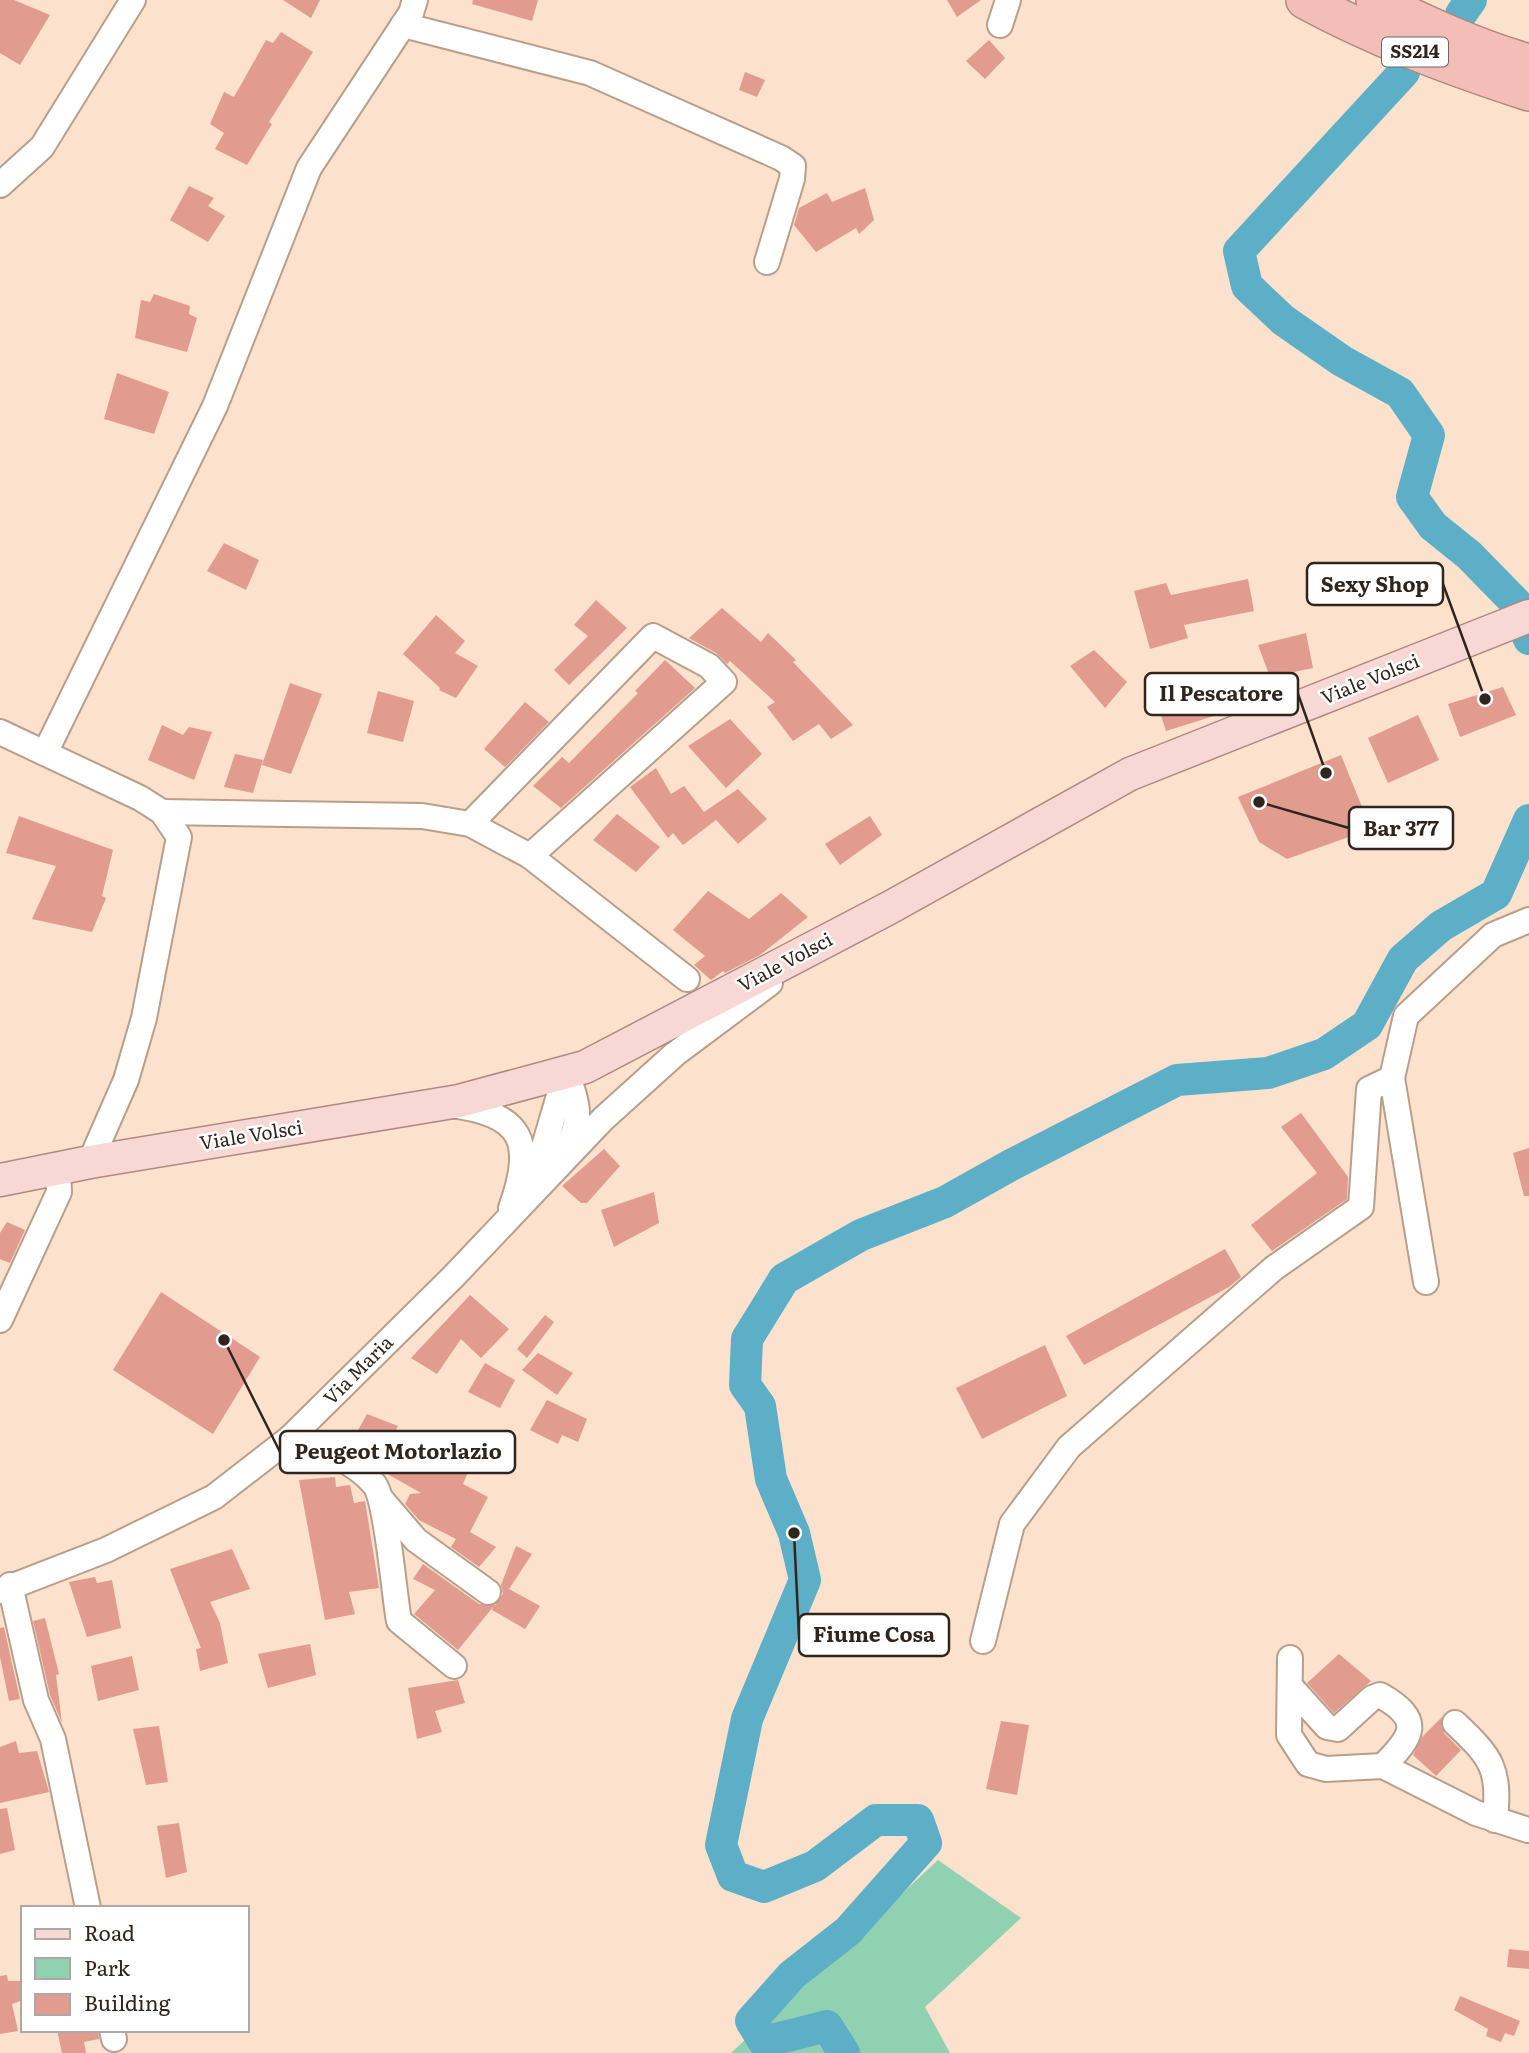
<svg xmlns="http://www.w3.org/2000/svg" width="1529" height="2053" font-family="Literata,serif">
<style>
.green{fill:#90d1b1}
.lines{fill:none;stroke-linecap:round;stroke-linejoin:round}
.river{stroke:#5cafc6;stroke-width:32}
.building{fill:#e19b8f}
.minor-casing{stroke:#b89f8b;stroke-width:28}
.major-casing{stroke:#af8882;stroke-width:35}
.highway-casing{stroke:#af8882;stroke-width:40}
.minor{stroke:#fff;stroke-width:24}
.major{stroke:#f8d8d4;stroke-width:32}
.highway{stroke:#f4beb8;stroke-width:37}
.labels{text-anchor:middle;stroke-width:5;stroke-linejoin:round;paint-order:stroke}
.shield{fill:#fff;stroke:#6d6661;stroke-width:2}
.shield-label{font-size:18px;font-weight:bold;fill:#2f251d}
.street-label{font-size:19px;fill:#2f251d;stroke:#fff}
.leader{fill:none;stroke:#2f251d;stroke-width:2.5}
.callout-dot{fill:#2f251d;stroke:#fff;stroke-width:2.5}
.callout{fill:#fff;stroke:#2f251d;stroke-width:2.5}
.callout-label{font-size:21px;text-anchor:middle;font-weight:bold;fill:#2f251d}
</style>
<rect width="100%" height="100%" fill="#fce1cc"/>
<!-- green -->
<path class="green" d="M938,1860L1021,1918L925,2007L950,2053H731Z"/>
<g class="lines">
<!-- river -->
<g class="river">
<path d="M1461,14L1471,0"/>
<path d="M1404,72L1239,251L1247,286L1283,320L1342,361L1400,393L1429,435L1412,497L1433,526L1469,555L1517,604"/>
<path d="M1527,634L1529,639"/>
<path d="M844,2053L827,2026L764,2042L751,2021L792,1975L848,1931L926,1843L918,1820H876L815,1866L764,1887L733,1876L721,1845L747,1719L805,1580L794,1533L771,1479L760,1406L745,1385L747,1339L784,1279L861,1235L945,1202L1011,1165L1177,1080L1268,1073L1324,1054L1367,1025L1403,959L1441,926L1496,894L1529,820"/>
</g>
</g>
<!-- building -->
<g class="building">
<path d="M0,0H14L50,15L20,65L0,53Z"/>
<path d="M283,0H320L311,18Z"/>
<path d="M473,0H538L532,21L472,4Z"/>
<path d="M947,0H981L957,17Z"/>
<path d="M281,32L313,52L269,122L272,124L247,165L215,149L224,133L210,124L224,92L234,97L266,40L273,43Z"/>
<path d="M989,40L1005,58L985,79L966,61Z"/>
<path d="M745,72L765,80L757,97L739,90Z"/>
<path d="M189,186L214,198L208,206L225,216L208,242L170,220Z"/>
<path d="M865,188L874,220L859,234L856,228L816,252L794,225L799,208L827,193L832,202Z"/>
<path d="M154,294L190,306L189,314L197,318L187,352L135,338L141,300L150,302Z"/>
<path d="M117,373L169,392L154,434L104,419Z"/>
<path d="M224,543L259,560L246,590L207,571Z"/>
<path d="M1248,579L1254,611L1184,625L1188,638L1150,649L1134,591L1166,583L1171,595Z"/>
<path d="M596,600L627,628L569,685L554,670L588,636L574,625Z"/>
<path d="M722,608L761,642L768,633L796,660L793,662L853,725L831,739L819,724L793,741L767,707L775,702L730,661L727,664L716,653L689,638Z"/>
<path d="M436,615L465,641L455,653L478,666L456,698L439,690L440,688L403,654Z"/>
<path d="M1306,633L1313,668L1270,677L1258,645Z"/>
<path d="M1094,650L1127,682L1105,708L1070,666Z"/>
<path d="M665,660L695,688L561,808L533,786L562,757L569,763L638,693L635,691Z"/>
<path d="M1197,682L1214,716L1166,731L1155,697Z"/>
<path d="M290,683L322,694L291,774L262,765Z"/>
<path d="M1503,687L1516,715L1460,737L1448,704Z"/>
<path d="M378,691L414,701L403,742L367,733Z"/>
<path d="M525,702L549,722L505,767L484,749Z"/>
<path d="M1418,715L1439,760L1388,783L1368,738Z"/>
<path d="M730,719L762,754L726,788L688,746Z"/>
<path d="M162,725L183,735L189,727L212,732L194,780L148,760Z"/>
<path d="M235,754L263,760L253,793L224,787Z"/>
<path d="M1341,755L1371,829L1287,859L1259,842L1238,797Z"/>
<path d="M656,768L671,794L684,786L704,812L738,789L767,819L738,844L716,820L683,845L673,833L668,838L630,787Z"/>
<path d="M617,814L660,847L636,872L593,840Z"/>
<path d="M19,816L113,850L102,896L106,898L92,932L32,919L56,866L6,853Z"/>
<path d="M870,816L882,835L840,865L825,844Z"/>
<path d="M708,891L749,919L781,893L808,917L760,955L725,973L723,971L711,980L694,965L705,956L673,930Z"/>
<path d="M1301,1113L1348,1177L1347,1199L1272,1251L1251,1225L1317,1173L1281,1127Z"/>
<path d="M1529,1148V1196H1524L1513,1153Z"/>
<path d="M604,1149L620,1166L587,1203H581L562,1186Z"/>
<path d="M654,1192L659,1223L614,1247L601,1210Z"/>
<path d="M7,1222L25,1230L10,1263L0,1259V1233Z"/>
<path d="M1225,1249L1241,1277L1229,1287L1084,1365L1066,1336Z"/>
<path d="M161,1292L260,1357L213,1434L113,1370Z"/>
<path d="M470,1295L509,1329L481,1358L461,1339L437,1374L411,1358Z"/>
<path d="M545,1315L554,1322L527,1358L517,1349Z"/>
<path d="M1045,1345L1067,1396L982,1439L956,1388Z"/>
<path d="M538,1353L573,1373L557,1395L522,1370Z"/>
<path d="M485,1363L515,1380L500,1408L468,1392Z"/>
<path d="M547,1400L587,1419L578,1442L562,1435L558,1444L530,1430Z"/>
<path d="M367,1414L398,1426L389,1443L429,1465L451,1430L479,1445L463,1484L488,1497L470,1532L496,1547L479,1567L451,1547L456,1539L419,1520L405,1504L410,1494L421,1493L384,1472L390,1460L352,1441Z"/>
<path d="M335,1477L336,1487L350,1485L354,1503L365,1501L379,1588L349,1592L355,1614L325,1620L299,1480Z"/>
<path d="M516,1546L532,1554L509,1589L540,1606L525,1629L492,1610L493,1607L458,1650L414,1614L435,1590L413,1579L423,1564L479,1604L495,1605L503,1594L501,1585Z"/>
<path d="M232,1549L250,1589L210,1602L220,1623L228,1663L200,1671L196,1649L201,1648L170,1569Z"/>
<path d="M95,1577L97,1583L112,1580L121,1628L87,1637L69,1582Z"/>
<path d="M45,1618L59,1674L56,1675L62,1723L50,1695L33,1621Z"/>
<path d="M4,1627L20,1699L9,1701L0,1657V1628Z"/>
<path d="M310,1644L316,1675L268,1688L258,1654Z"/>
<path d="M1339,1654L1371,1681L1334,1713L1307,1683Z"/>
<path d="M132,1656L139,1690L98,1701L91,1666Z"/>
<path d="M458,1680L465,1703L435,1711L442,1732L417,1739L408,1688Z"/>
<path d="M1442,1717L1444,1733L1461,1750L1436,1776L1413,1755L1422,1737Z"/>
<path d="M1001,1721L1029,1725L1017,1795L986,1789Z"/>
<path d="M159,1726L168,1782L146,1785L133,1729Z"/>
<path d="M16,1741L19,1753L37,1751L49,1792L0,1803V1747Z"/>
<path d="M7,1808L15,1850L0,1854V1809Z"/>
<path d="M179,1823L187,1872L166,1878L157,1826Z"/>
<path d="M1509,1949L1529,1951V1969L1507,1967Z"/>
<path d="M7,1975L8,1981H23V2000L12,2004L18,2031L0,2034V1976Z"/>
<path d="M1460,1996L1520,2021L1514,2036L1505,2033L1501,2042L1486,2036L1488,2029L1454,2010Z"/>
<path d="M57,2030H98L99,2039L84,2042L86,2053H62Z"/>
</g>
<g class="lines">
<!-- minor casing -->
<g class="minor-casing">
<g id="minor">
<path d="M403,25L590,73L781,158L793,166L792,179L767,262"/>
<path d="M1000,25L1008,0"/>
<path d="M0,185L42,147L133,0"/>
<path d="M0,732L140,798L162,812L179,837L144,1018L126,1080L90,1162"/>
<path d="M45,753L215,406L309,168L411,13L415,0"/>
<path d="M162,812L422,816L470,824L530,856L687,979"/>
<path d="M470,824L653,636L709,666L724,682L530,856"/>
<path d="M451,1105C523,1114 535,1142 511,1208"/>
<path d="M564,1152C584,1121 578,1104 566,1072"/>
<path d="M525,1188L541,1157L566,1072"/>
<path d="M1426,1282L1392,1078L1406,1016L1493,935L1529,920"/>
<path d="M0,1320L59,1192L58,1168"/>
<path d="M290,1438C318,1447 354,1460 374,1484C387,1500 394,1595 399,1621L454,1666"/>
<path d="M381,1499L416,1540L488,1592"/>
<path d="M10,1585L36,1700L53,1739L88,1908"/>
<path d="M0,1591L106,1550L214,1497L290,1438L453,1277L603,1119L675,1054L770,983"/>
<path d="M983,1641L1012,1524L1069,1447L1274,1268L1361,1207L1369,1089L1392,1078"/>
<path d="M1290,1658L1289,1735L1308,1764L1326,1769L1383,1766L1476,1813L1528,1830"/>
<path d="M1290,1686L1327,1727L1338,1729L1372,1698L1380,1695C1424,1720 1413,1736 1383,1766"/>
<path d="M1455,1723C1492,1758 1500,1768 1495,1820"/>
<path d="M112,2030L114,2039"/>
</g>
</g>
<!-- major casing -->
<g class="major-casing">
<path id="major" d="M0,1180L90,1162L459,1101L585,1067L889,908L1130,774L1529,616"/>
</g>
<!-- highway casing -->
<g class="highway-casing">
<g id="highway">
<path d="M1305,0C1377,39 1452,67 1529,92"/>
<path d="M1375,0C1425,24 1475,48 1529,63"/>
</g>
</g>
<!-- minor -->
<use href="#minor" class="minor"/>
<!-- major -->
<use href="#major" class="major"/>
<!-- highway -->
<use href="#highway" class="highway"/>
</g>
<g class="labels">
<!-- shield labels -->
<rect class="shield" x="1382" y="37.5" width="66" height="29" rx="5"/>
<g class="shield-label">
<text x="1415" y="58">SS214</text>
</g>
<!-- street labels -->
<g class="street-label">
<text transform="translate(1370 679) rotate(-22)" y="7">Viale Volsci</text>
<text transform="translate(785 962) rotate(-28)" y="7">Viale Volsci</text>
<text transform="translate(251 1135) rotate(-9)" y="7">Viale Volsci</text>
<text transform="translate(358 1370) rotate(-45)" y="7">Via Maria</text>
</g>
</g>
<!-- callouts -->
<path class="leader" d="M1485 699L1443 584M1326 773L1298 694M1259 802L1349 828M224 1340L280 1452M794 1533L799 1635"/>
<g class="callout-dot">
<circle cx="1485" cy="699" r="7"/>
<circle cx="1326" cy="773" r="7"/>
<circle cx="1259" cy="802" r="7"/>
<circle cx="224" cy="1340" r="7"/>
<circle cx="794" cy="1533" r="7"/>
</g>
<g class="callout">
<rect x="1307" y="563" width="136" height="42" rx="7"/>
<rect x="1145" y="673" width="153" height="42" rx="7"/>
<rect x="1349" y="807" width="104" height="42" rx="7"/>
<rect x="280" y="1431" width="235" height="42" rx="7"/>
<rect x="799" y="1614" width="150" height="42" rx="7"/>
</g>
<g class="callout-label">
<text x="1375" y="592">Sexy Shop</text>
<text x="1221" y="701">Il Pescatore</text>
<text x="1401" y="836">Bar 377</text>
<text x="398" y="1459">Peugeot Motorlazio</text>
<text x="874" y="1642">Fiume Cosa</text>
</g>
<!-- legend -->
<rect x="21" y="1906" width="228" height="126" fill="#ffffff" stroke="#aca8a5" stroke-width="2"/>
<rect x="35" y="1929" width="35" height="10" fill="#f8d8d4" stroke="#aca8a5" stroke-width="2"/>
<text x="84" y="1941" font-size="21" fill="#2f251d">Road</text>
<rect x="35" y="1958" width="35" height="21" fill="#90d1b1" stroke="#aca8a5" stroke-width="2"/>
<text x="84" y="1976" font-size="21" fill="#2f251d">Park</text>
<rect x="35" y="1994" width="35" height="21" fill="#e19b8f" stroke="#aca8a5" stroke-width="2"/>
<text x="84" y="2011" font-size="21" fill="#2f251d">Building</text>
</svg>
